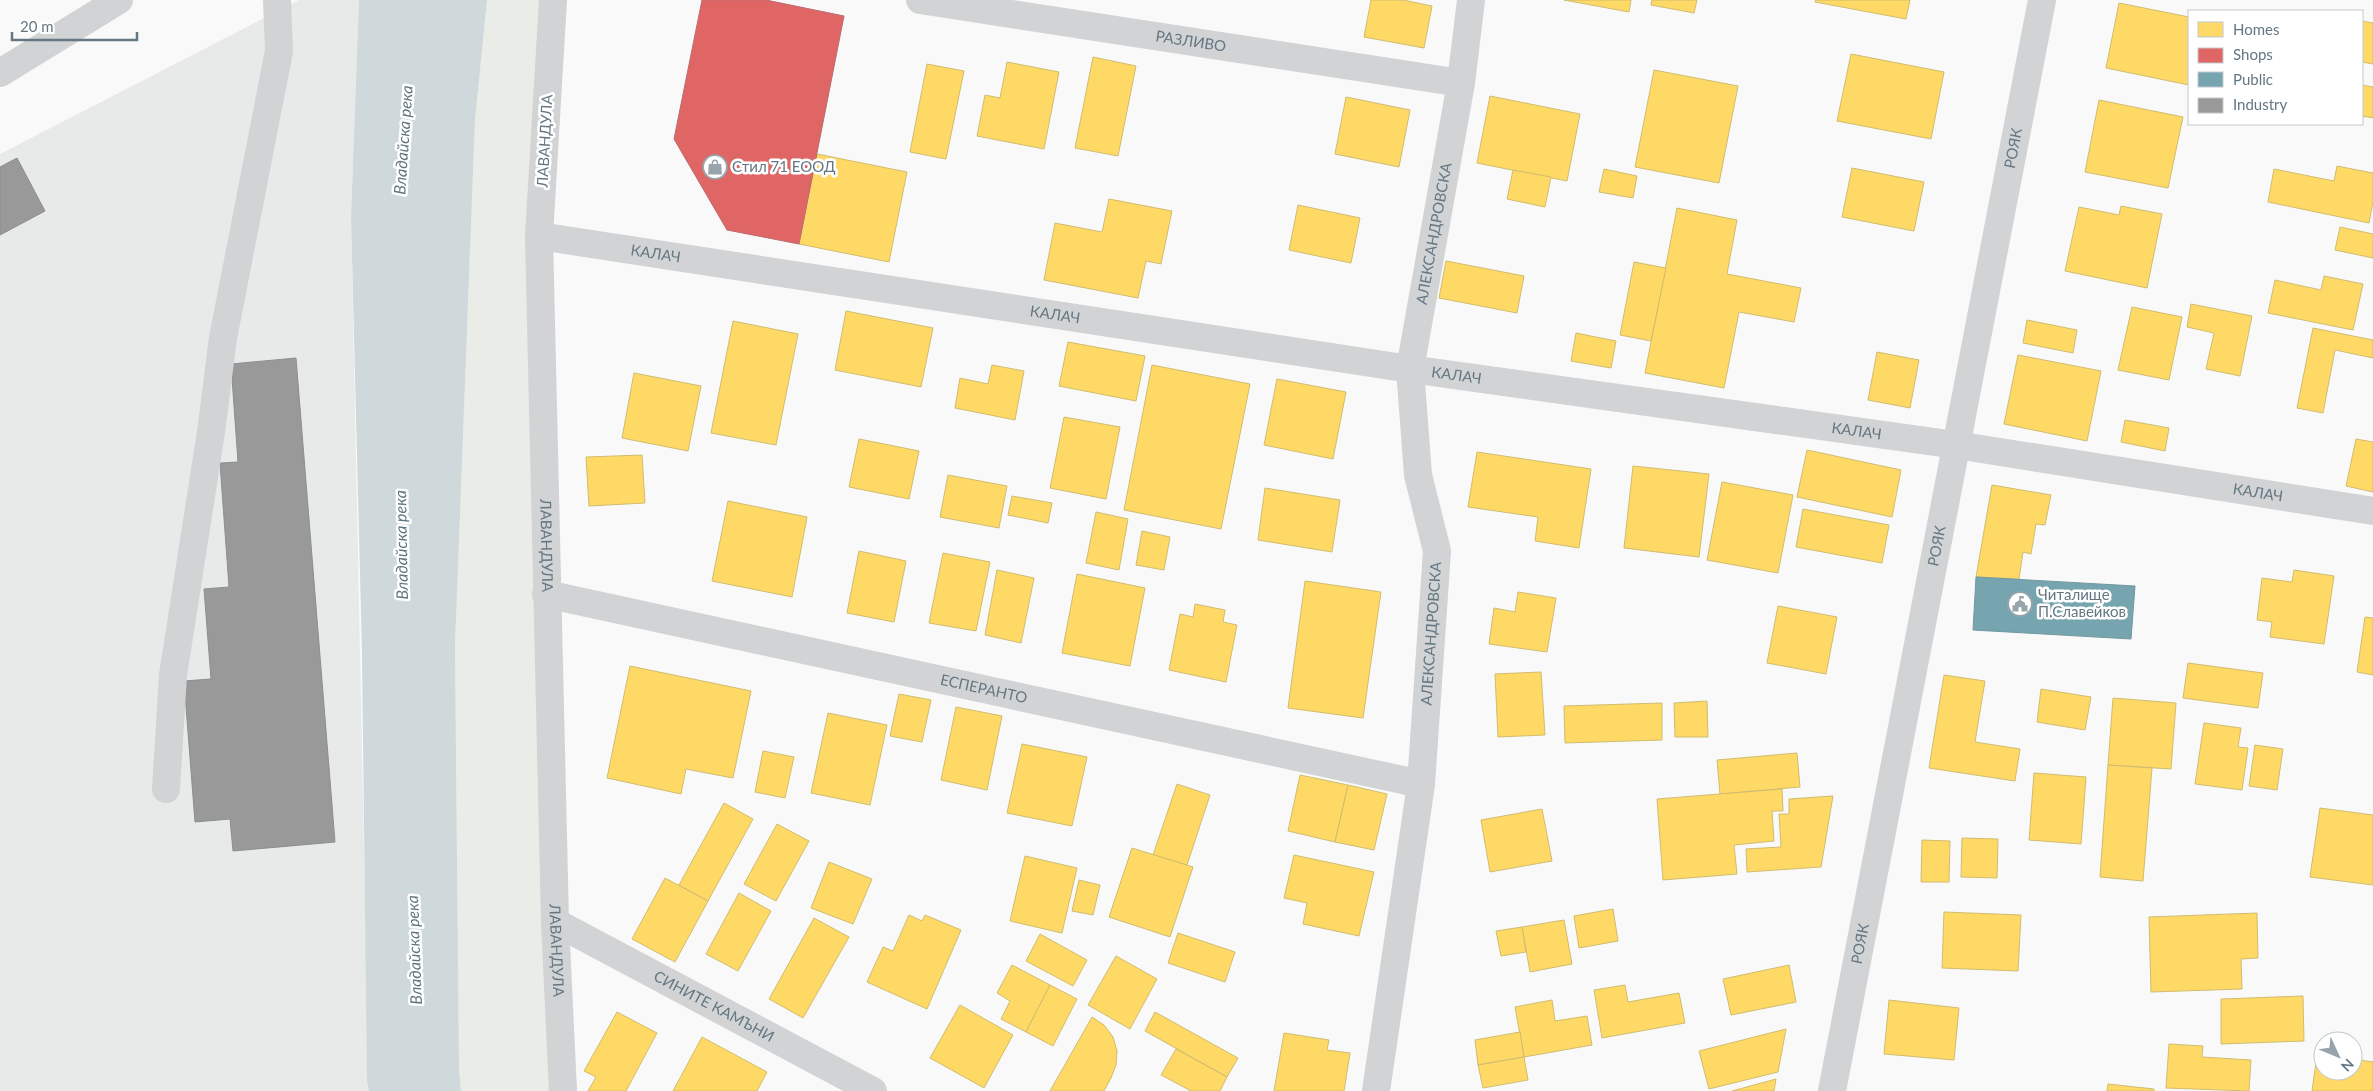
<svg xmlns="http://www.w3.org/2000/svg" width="2373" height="1091" font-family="Lato,sans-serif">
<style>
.built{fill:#e8e9e9}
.green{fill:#e9ece7}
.water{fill:#cfd8da}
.homes{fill:#ffd966;stroke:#d0bc6f}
.shops{fill:#e06666;stroke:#bb6b6f}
.public{fill:#76a5af;stroke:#7197a2}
.industry{fill:#999;stroke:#898f92}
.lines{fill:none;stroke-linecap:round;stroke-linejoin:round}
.minor{stroke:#d1d3d4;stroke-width:28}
.labels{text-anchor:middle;stroke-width:5;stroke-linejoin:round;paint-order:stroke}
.street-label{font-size:15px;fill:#647783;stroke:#fff}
.poi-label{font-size:15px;fill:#647783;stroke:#fff;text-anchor:start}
.water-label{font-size:16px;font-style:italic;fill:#5f767d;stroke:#fff}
</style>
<rect width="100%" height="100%" fill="#f9f9f9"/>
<!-- built -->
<path class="built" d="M299,0H359L351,217L369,1091H0V154Z"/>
<!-- green -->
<path class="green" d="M487,0H553L539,236L563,1091H461L459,1068L455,646L475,120Z"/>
<!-- water -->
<path class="water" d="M359,0H487L475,120L455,646L459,1068L461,1091H369L367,1080L362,653L351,217Z"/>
<!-- homes -->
<g class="homes">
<path d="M1371,0H1403L1432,6L1424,48L1364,37Z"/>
<path d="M1564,0H1631L1629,12Z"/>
<path d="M1652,0H1697L1694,13L1651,5Z"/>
<path d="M1816,0H1910L1906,19L1815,2Z"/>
<path d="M2119,3L2189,17V85L2106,68Z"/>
<path d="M2362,21L2373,23V64L2362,62Z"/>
<path d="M1851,54L1944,72L1931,139L1837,121Z"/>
<path d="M1093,57L1136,66L1118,156L1075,148Z"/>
<path d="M1007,62L1059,72L1044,149L977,136L985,95L1000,98Z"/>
<path d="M927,64L964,71L946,159L910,152Z"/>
<path d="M1654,70L1738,86L1719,183L1635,167Z"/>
<path d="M2362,85L2373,87V118L2362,116Z"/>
<path d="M1490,96L1580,114L1567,181L1477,163Z"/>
<path d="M1346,97L1410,110L1399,167L1335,154Z"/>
<path d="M2099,100L2183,117L2168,188L2085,172Z"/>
<path d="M817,154L907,172L889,262L799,244Z"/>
<path d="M2337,166L2373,173V202L2369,223L2268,202L2274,169L2334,181Z"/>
<path d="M1852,168L1924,182L1914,231L1842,217Z"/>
<path d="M1604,169L1637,176L1633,198L1599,192Z"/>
<path d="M1513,170L1551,177L1545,207L1507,199Z"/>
<path d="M1109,199L1172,211L1161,264L1146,261L1138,298L1044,280L1055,223L1102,232Z"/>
<path d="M1298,205L1360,218L1351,263L1289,250Z"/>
<path d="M2121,206L2162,214L2147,288L2065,271L2079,207L2119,215Z"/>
<path d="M1677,208L1737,220L1727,274L1801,288L1794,322L1739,312L1724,388L1645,373Z"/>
<path d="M2340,227L2373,234V258L2335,250Z"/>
<path d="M1446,261L1524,276L1517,313L1439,298Z"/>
<path d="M1634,262L1666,268L1651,341L1620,335Z"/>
<path d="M2324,276L2363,284L2353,330L2268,313L2275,280L2321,290Z"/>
<path d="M2191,304L2252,316L2240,376L2206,369L2214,333L2187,327Z"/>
<path d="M2132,307L2182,317L2169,380L2118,370Z"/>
<path d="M846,311L933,328L921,387L835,370Z"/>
<path d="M2027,320L2077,330L2073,353L2023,343Z"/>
<path d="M733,321L798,334L776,445L711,433Z"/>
<path d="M2313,328L2373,340V358L2335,350L2323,413L2297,408Z"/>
<path d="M1576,333L1616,341L1611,368L1571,361Z"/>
<path d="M1068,342L1145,356L1136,401L1059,386Z"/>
<path d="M1877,352L1919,360L1910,408L1868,400Z"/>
<path d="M2018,355L2101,371L2087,441L2004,424Z"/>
<path d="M992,365L1024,371L1015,420L955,408L960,378L988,384Z"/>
<path d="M1152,365L1250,384L1221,529L1124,510Z"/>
<path d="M634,373L701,386L688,451L622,438Z"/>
<path d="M1277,379L1346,392L1333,459L1264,445Z"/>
<path d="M1064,417L1120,427L1106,499L1050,488Z"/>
<path d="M2125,420L2169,428L2165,451L2121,442Z"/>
<path d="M859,439L919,451L909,499L849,487Z"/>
<path d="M2356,439L2373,442V492L2346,486Z"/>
<path d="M1807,450L1901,470L1892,517L1797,497Z"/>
<path d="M1477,452L1591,469L1579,548L1535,541L1538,517L1468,507Z"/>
<path d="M642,455L645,503L589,506L586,457Z"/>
<path d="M1633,466L1709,474L1699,557L1624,548Z"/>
<path d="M948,475L1007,486L999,528L940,517Z"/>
<path d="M1722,482L1793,495L1778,573L1707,560Z"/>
<path d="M1992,485L2051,495L2045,525L2036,524L2031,554L2023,552L2019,579L1976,577Z"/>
<path d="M1265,488L1340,500L1332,552L1258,540Z"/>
<path d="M1012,496L1052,503L1048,523L1008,515Z"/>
<path d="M728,501L807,517L792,597L712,581Z"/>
<path d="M1803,509L1889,525L1882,563L1796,547Z"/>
<path d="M1096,512L1128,519L1119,570L1086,563Z"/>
<path d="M1142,531L1170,537L1164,570L1136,565Z"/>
<path d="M859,551L906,561L894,622L847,613Z"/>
<path d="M943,553L990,562L976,631L929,623Z"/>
<path d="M997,570L1034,578L1021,643L985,635Z"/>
<path d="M2294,570L2334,576L2324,644L2270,637L2272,622L2257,620L2262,578L2292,582Z"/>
<path d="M1077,574L1145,588L1130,666L1062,653Z"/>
<path d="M1305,581L1381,592L1363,718L1288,708Z"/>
<path d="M1518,592L1556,598L1547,652L1489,644L1494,608L1515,612Z"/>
<path d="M1195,604L1225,610L1223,622L1237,625L1226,682L1169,670L1180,614L1193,617Z"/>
<path d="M1778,606L1837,617L1826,674L1767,663Z"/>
<path d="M2365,617L2373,618V675L2357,672Z"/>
<path d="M2188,663L2263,673L2258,708L2183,698Z"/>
<path d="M630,666L751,691L733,778L686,769L681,794L607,778Z"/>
<path d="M1541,672L1545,735L1498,737L1495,674Z"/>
<path d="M1944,675L1985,681L1975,742L2020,749L2015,781L1929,768Z"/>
<path d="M2041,689L2091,697L2085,730L2037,722Z"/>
<path d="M899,694L931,700L922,742L890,736Z"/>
<path d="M2113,698L2176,703L2171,769L2108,765Z"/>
<path d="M1707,701L1708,737H1675L1674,703Z"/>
<path d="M1662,703V740L1565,743L1564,706Z"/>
<path d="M956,707L1002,716L987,790L941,780Z"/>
<path d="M828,713L887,725L870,805L811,793Z"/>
<path d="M2204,723L2241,728L2238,747L2248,748L2242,790L2195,784Z"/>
<path d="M1022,744L1087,757L1072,826L1007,813Z"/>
<path d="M2255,745L2283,749L2277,790L2249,786Z"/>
<path d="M763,751L794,757L785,798L755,792Z"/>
<path d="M1797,753L1800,787L1720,794L1717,760Z"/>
<path d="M2108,765L2152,768L2143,881L2100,877Z"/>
<path d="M2034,773L2086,777L2081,844L2029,840Z"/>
<path d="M1300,775L1348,785L1335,842L1288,831Z"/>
<path d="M1177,784L1210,795L1187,865L1153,855Z"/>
<path d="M1348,785L1387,794L1374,850L1335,842Z"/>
<path d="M1782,789L1783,811H1772L1774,841L1734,845L1737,874L1663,880L1657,799Z"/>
<path d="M1833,796L1821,867L1747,872L1746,849L1781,847L1779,814H1789V799Z"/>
<path d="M724,803L753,819L708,901L679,885Z"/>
<path d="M2320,808L2373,815V885L2310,877Z"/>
<path d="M1542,809L1552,861L1490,872L1481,820Z"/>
<path d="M777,824L809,841L776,901L744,884Z"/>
<path d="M1962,838L1998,839L1997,878L1961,877Z"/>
<path d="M1922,840L1950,841L1949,882H1921Z"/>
<path d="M1132,848L1193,867L1170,937L1109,917Z"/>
<path d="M1294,855L1374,872L1359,936L1303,924L1307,903L1284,898Z"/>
<path d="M1025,856L1077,868L1062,933L1010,921Z"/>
<path d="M829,862L872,879L853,924L811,908Z"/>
<path d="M665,878L708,901L675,962L632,939Z"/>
<path d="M1079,880L1100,885L1093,915L1072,911Z"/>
<path d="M739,893L771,911L738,971L706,954Z"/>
<path d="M1613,909L1618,941L1579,948L1574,916Z"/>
<path d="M1944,912L2021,915L2018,971L1942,968Z"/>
<path d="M2257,913L2258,958L2241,959L2242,989L2151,992L2149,917Z"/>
<path d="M909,915L922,921L925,915L961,930L927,1009L867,982L883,947L893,951Z"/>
<path d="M814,918L849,937L803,1018L769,999Z"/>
<path d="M1564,920L1572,964L1530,972L1522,927Z"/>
<path d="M1522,927L1526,952L1501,956L1496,931Z"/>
<path d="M1178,933L1235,952L1225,982L1168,963Z"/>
<path d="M1040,934L1087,960L1073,986L1026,961Z"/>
<path d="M1116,956L1157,979L1130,1029L1088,1005Z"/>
<path d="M1012,965L1050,985L1026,1032L1001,1019L1010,1001L997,993Z"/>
<path d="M1789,965L1796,1002L1731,1015L1723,979Z"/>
<path d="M1050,985L1077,999L1053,1046L1026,1032Z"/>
<path d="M1625,985L1628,1002L1679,993L1685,1023L1602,1038L1594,990Z"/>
<path d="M2303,996L2304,1041L2221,1044V999Z"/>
<path d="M1552,1000L1555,1021L1587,1016L1592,1045L1524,1057L1515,1007Z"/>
<path d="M1889,1000L1959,1008L1954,1060L1884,1054Z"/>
<path d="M960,1005L1013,1035L984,1088L930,1058Z"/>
<path d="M617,1012L657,1033L626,1091H588L596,1077L584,1071Z"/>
<path d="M1155,1012L1238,1058L1227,1077L1145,1031Z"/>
<path d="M1092,1017L1104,1025L1113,1037L1117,1051L1116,1065L1111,1078L1104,1091H1050Z"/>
<path d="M1786,1029L1778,1072L1709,1089L1699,1051Z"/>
<path d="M1520,1032L1524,1057L1478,1065L1475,1040Z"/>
<path d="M1284,1033L1329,1040L1327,1050L1350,1053L1344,1091H1274Z"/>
<path d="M702,1037L767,1072L757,1091H673Z"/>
<path d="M2169,1044L2203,1046L2202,1057L2251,1060L2249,1091L2166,1088Z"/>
<path d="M1176,1049L1227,1077L1220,1091H1191L1161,1075Z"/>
<path d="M2317,1055H2323V1071H2353V1059L2373,1062V1091H2312Z"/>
<path d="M1524,1057L1528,1080L1483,1088L1478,1065Z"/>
<path d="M1776,1079L1774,1091H1732Z"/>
<path d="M2108,1084L2154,1089V1091H2107Z"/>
</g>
<!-- shops -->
<path class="shops" d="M702,0H766L844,16L799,244L727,230L674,139Z"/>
<!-- public -->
<path class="public" d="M1976,577L2135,586L2131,639L1973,630Z"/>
<!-- industry -->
<g class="industry">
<path d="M17,158L45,211L0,235V167Z"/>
<path d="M296,358L335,842L233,851L230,819L195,822L184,681L211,679L204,589L229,587L220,463L238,462L231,364Z"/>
</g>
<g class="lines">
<!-- minor -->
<g class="minor">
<path id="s1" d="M553,0L539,236L555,922L563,1091"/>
<path id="s2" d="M920,0L1461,83"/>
<path d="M0,73L119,0"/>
<path id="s3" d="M539,236L1410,369L1956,445L2373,511"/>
<path id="s4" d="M546,594L1421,784"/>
<path d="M166,789L173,675L211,432L223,338L279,51L277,0"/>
<path id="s5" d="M555,922L873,1091"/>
<path id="s6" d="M1376,1091L1421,784L1437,551L1418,475L1410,369L1461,83L1471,0"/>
<path id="s7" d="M1832,1091L2042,0"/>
</g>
</g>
<!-- icons -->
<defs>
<g id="shop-ring" transform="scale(1.25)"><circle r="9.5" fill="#fff" stroke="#98a4ac" stroke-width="1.5"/><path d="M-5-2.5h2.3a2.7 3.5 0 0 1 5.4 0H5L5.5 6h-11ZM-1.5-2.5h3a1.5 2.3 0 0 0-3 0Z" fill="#98a4ac"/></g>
<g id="civic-ring" transform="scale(1.25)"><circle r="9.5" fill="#fff" stroke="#98a4ac" stroke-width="1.5"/><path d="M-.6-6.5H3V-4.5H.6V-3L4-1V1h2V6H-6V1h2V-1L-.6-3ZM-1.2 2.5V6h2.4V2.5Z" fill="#98a4ac"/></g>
</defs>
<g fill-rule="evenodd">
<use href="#shop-ring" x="715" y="167"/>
<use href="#civic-ring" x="2020" y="604"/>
</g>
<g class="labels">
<!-- street labels -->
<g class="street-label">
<text dy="5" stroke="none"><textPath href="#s2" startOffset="274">РАЗЛИВО</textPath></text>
<text transform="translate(545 141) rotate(-87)" y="5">ЛАВАНДУЛА</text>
<text dy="5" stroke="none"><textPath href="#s7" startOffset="960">РОЯК</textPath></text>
<text dy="5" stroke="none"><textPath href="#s6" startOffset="866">АЛЕКСАНДРОВСКА</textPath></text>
<text dy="5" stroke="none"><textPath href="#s3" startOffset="118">КАЛАЧ</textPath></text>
<text dy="5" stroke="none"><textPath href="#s3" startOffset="522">КАЛАЧ</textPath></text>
<text dy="5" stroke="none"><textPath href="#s3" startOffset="928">КАЛАЧ</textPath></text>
<text dy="5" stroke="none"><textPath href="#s3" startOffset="1332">КАЛАЧ</textPath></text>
<text dy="5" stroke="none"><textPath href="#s3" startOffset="1738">КАЛАЧ</textPath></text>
<text dy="5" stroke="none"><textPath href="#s1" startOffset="546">ЛАВАНДУЛА</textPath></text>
<text dy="5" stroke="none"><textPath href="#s7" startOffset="555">РОЯК</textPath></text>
<text dy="5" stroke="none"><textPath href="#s6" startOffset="461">АЛЕКСАНДРОВСКА</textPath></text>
<text dy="5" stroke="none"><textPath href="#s4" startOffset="448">ЕСПЕРАНТО</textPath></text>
<text dy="5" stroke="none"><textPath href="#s7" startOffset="150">РОЯК</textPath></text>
<text dy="5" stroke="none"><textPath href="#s1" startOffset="951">ЛАВАНДУЛА</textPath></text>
<text dy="5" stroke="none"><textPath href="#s5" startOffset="180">СИНИТЕ КАМЪНИ</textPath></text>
</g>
<!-- poi labels -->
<g class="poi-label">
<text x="732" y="172">Стил 71 ЕООД</text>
<text x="2038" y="600">Читалище<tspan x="2038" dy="17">П.Славейков</tspan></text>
</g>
<!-- water labels -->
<g class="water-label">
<text transform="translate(403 140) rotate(-86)" y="6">Владайска река</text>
<text transform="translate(401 545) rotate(-91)" y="6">Владайска река</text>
<text transform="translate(414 950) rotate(-92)" y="6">Владайска река</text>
</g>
</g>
<!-- legend -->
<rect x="2188" y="10" width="175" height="115" fill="#ffffff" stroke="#c1c9cd"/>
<rect x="2198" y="22" width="25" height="15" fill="#ffd966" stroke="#c1c9cd"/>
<text x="2233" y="35" font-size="15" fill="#647783">Homes</text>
<rect x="2198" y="48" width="25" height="15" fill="#e06666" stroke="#c1c9cd"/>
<text x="2233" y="60" font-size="15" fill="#647783">Shops</text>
<rect x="2198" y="72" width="25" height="15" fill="#76a5af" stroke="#c1c9cd"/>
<text x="2233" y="85" font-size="15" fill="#647783">Public</text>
<rect x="2198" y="98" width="25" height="15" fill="#999999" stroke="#c1c9cd"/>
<text x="2233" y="110" font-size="15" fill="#647783">Industry</text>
<!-- north arrow -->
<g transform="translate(2338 1056) rotate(134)"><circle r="24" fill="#ffffff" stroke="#c1c9cd"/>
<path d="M0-4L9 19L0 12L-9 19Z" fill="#98a4ac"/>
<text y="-8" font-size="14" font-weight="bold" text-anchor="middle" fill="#647783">N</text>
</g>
<!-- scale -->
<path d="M12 32v8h125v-8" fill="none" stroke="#647783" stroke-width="2.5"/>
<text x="20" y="32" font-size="15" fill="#647783" stroke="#ffffff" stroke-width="4" paint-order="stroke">20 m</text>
</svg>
